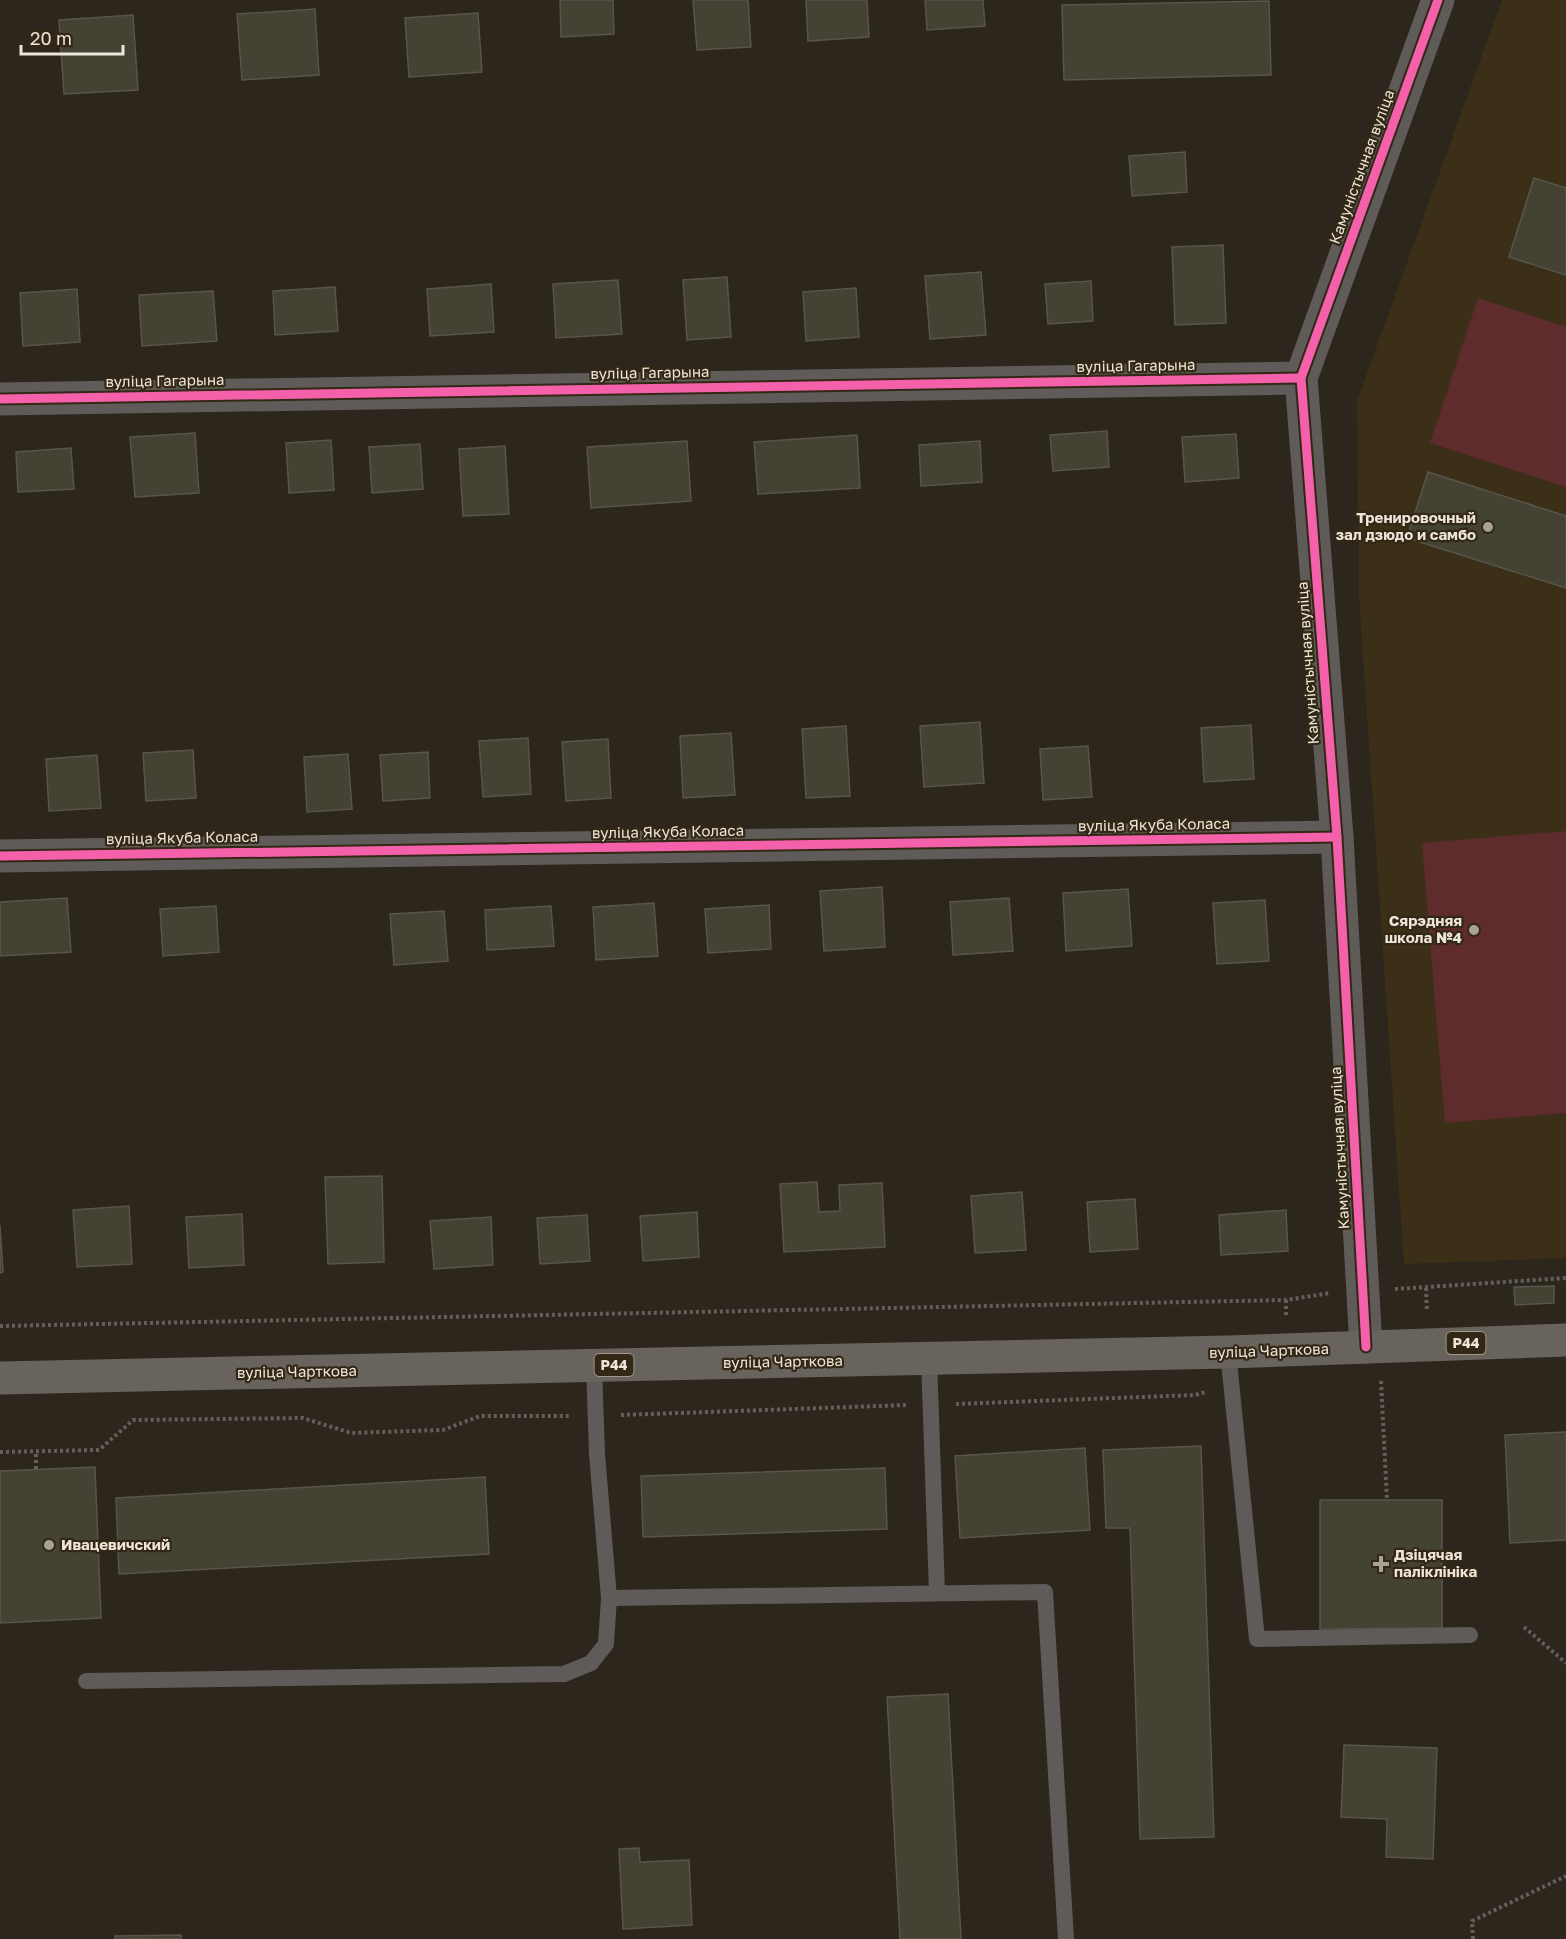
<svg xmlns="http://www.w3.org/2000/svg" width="1566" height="1939" font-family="'Golos Text',sans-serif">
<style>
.built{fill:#3c2f17}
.green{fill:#5e2c2c}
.building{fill:#444233;stroke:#57554c;stroke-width:1.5}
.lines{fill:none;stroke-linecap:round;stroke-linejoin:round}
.path{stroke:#635f5a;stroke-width:4;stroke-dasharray:3 3;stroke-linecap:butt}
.lane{stroke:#5f5b58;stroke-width:16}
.street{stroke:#5f5b58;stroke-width:33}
.primary{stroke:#69635e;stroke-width:33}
.cycleway-casing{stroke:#332815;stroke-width:13}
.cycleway{stroke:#f560ab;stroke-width:9}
.poi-dot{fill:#a9a298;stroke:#332815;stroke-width:2}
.labels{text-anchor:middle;stroke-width:4.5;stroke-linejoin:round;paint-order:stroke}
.shield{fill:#332815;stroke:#b5ac9f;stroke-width:1.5}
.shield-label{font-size:14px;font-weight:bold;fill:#ede5da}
.street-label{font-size:15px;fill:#ede5da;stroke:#332815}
.poi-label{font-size:15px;font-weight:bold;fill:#ede5da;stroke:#332815;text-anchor:end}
</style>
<rect width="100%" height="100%" fill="#2c261c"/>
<!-- built -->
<path class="built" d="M1502,0H1566V1258L1404,1264L1359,596L1357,401Z"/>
<!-- green -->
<g class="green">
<path d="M1478,298L1566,327V487L1430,443Z"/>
<path d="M1566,831V1113L1445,1123L1422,843Z"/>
</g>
<!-- building -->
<g class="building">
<path d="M560,0H613L614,34L561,37Z"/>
<path d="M693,0H748L751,47L697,50Z"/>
<path d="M806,0H867L869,37L808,41Z"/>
<path d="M925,0H983L985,26L927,30Z"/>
<path d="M1269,1L1271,75L1064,80L1062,5Z"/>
<path d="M315,9L319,75L242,80L237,14Z"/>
<path d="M478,13L482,72L409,77L405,18Z"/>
<path d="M133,15L138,90L64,94L59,20Z"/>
<path d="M1185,152L1187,192L1132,196L1129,156Z"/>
<path d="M1534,178L1566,188V275L1509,257Z"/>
<path d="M1223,245L1226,323L1175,325L1172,247Z"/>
<path d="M981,272L986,335L930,339L925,276Z"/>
<path d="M727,277L731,337L687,340L683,280Z"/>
<path d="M618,280L622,334L556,338L553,284Z"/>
<path d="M1091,281L1093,321L1048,324L1045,284Z"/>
<path d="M491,284L494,332L430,336L427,289Z"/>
<path d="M335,287L338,331L275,335L273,291Z"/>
<path d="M856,288L859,337L806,341L803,292Z"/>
<path d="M77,289L80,342L23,346L20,293Z"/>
<path d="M213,291L217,341L142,346L139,295Z"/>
<path d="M1107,431L1109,467L1053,471L1050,435Z"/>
<path d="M195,433L199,493L135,497L130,437Z"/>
<path d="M1236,434L1239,478L1185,482L1182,437Z"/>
<path d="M857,435L860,488L758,494L754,442Z"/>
<path d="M331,440L334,490L289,493L286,443Z"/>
<path d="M687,441L691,501L591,508L587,447Z"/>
<path d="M980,441L982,482L921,486L919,445Z"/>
<path d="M420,444L423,489L372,493L369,447Z"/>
<path d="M505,446L509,514L463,516L459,449Z"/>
<path d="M71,448L74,489L18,492L16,452Z"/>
<path d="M1428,472L1566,516V588L1407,538Z"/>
<path d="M980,722L984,783L924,787L920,726Z"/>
<path d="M1251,725L1254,779L1204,782L1201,728Z"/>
<path d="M846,726L850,796L806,798L802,729Z"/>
<path d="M731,733L735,795L683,798L680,736Z"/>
<path d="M528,738L531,794L483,797L479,741Z"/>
<path d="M608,739L611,798L566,801L562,742Z"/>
<path d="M1088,746L1092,797L1043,800L1040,749Z"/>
<path d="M193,750L196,798L146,801L143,753Z"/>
<path d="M428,752L430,798L383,801L380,755Z"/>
<path d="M348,754L352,809L307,812L304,757Z"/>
<path d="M97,755L101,808L49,811L46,759Z"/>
<path d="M882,887L885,947L824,951L820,891Z"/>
<path d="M1128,889L1132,946L1066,951L1063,893Z"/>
<path d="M67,898L71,952L0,956V902Z"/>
<path d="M1009,898L1013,951L953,955L950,902Z"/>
<path d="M1265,900L1269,961L1217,964L1213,903Z"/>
<path d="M654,903L658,956L596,960L593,907Z"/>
<path d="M769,905L771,949L708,953L705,909Z"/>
<path d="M216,906L219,952L163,956L160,909Z"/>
<path d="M551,906L554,946L487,950L485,910Z"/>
<path d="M444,911L448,961L394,965L390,914Z"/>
<path d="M382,1176L384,1262L328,1264L325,1177Z"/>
<path d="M817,1182L819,1212L840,1211L839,1185L882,1183L885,1247L784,1252L780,1184Z"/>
<path d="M1022,1192L1026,1250L975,1253L971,1196Z"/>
<path d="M1135,1199L1138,1249L1090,1252L1087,1202Z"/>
<path d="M129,1206L132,1264L77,1267L73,1210Z"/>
<path d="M1286,1210L1288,1251L1221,1255L1219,1215Z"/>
<path d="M697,1212L699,1257L643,1261L640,1216Z"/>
<path d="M242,1214L244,1265L189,1268L186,1217Z"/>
<path d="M587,1215L590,1261L540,1264L537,1218Z"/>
<path d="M491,1217L493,1265L434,1269L430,1221Z"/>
<path d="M0,1225L3,1272L0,1273Z"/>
<path d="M1554,1286V1303L1515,1305L1514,1287Z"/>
<path d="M1566,1432V1540L1510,1543L1505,1435Z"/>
<path d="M1201,1446L1214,1837L1140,1839L1130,1528H1106L1103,1450Z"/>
<path d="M1085,1448L1090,1530L960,1538L955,1456Z"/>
<path d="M95,1467L101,1618L0,1623V1471Z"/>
<path d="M885,1468L887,1529L643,1537L641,1476Z"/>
<path d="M485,1477L489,1554L119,1574L116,1498Z"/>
<path d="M1320,1500H1442V1628L1320,1629Z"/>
<path d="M948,1694L961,1939H900L887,1697Z"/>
<path d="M1344,1745L1437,1748L1433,1859L1386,1857L1387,1819L1341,1817Z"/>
<path d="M639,1848L640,1862L689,1860L692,1925L623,1929L619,1849Z"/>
<path d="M181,1935V1939H115V1936Z"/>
</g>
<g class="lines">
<!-- path -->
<g class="path">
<path d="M1426,1288L1427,1312"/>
<path d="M1395,1289L1566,1278"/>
<path d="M1286,1300V1317"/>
<path d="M0,1326L1286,1300L1330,1293"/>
<path d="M1381,1381L1387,1500"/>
<path d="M956,1404L1195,1395L1206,1392"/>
<path d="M621,1415L907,1405"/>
<path d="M0,1452L99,1450L133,1420L303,1418L351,1433L443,1430L480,1416H571"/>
<path d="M36,1469V1451"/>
<path d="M1524,1627L1566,1663"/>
<path d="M1473,1939L1472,1921L1566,1876"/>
</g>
<!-- lane -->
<g class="lane">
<path d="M1228,1352L1257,1639L1470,1635"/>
<path d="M929,1358L937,1593"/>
<path d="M594,1366L597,1454L609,1598L1045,1592L1066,1939"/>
<path d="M86,1681L564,1674L591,1663L606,1644L609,1598"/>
</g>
<!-- street -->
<g class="street">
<path d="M0,399L1301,378"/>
<path d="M0,856L1337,837"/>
<path d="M1366,1347L1337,837L1301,378L1438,0"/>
</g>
<!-- primary -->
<path class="primary" d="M0,1378L1228,1352L1566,1340"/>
<!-- cycleway casing -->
<g class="cycleway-casing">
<g id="cycleway">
<path d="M0,399L1301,378"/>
<path d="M0,856L1337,837"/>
<path d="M1366,1347L1337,837L1301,378L1438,0"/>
</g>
</g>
<!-- cycleway -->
<use href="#cycleway" class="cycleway"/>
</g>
<!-- markers -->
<g class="poi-dot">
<circle cx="1488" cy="527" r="6"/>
<circle cx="1474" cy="930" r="6"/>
<circle cx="49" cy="1545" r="6"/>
<path d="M1378 1555h6v6h6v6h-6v6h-6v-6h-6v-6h6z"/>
</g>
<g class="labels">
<!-- shield labels -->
<g class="shield">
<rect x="1446.5" y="1332" width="39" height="22" rx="4.5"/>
<rect x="594.5" y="1354" width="39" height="22" rx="4.5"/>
</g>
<g class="shield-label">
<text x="1466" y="1348">Р44</text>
<text x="614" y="1370">Р44</text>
</g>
<!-- street labels -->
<g class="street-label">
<text transform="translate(1362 167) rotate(-70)" y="5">Камуністычная вуліца</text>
<text transform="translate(1136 366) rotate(-1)" y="5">вуліца Гагарына</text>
<text transform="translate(650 373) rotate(-1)" y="5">вуліца Гагарына</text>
<text transform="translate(165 381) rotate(-1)" y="5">вуліца Гагарына</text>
<text transform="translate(1308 663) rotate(-94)" y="5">Камуністычная вуліца</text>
<text transform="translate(1154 825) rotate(-1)" y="5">вуліца Якуба Коласа</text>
<text transform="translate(668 832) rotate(-1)" y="5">вуліца Якуба Коласа</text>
<text transform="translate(182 838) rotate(-1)" y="5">вуліца Якуба Коласа</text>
<text transform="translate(1340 1148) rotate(-93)" y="5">Камуністычная вуліца</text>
<text transform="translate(1269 1351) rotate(-2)" y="5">вуліца Чарткова</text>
<text transform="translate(783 1362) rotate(-1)" y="5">вуліца Чарткова</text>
<text transform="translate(297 1372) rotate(-1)" y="5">вуліца Чарткова</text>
</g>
<!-- poi labels -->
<g class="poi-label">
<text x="1476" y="523">Тренировочный<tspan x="1476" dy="17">зал дзюдо и самбо</tspan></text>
<text x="1462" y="926">Сярэдняя<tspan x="1462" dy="17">школа №4</tspan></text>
<text x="61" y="1550" text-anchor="start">Ивацевичский</text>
<text x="1394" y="1560" text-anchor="start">Дзіцячая<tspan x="1394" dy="17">паліклініка</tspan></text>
</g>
</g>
<!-- scale -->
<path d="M21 45v9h102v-9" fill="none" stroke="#ede5da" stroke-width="3"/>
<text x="30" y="45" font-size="18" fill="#ede5da" stroke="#332815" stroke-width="4.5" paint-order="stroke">20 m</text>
</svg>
